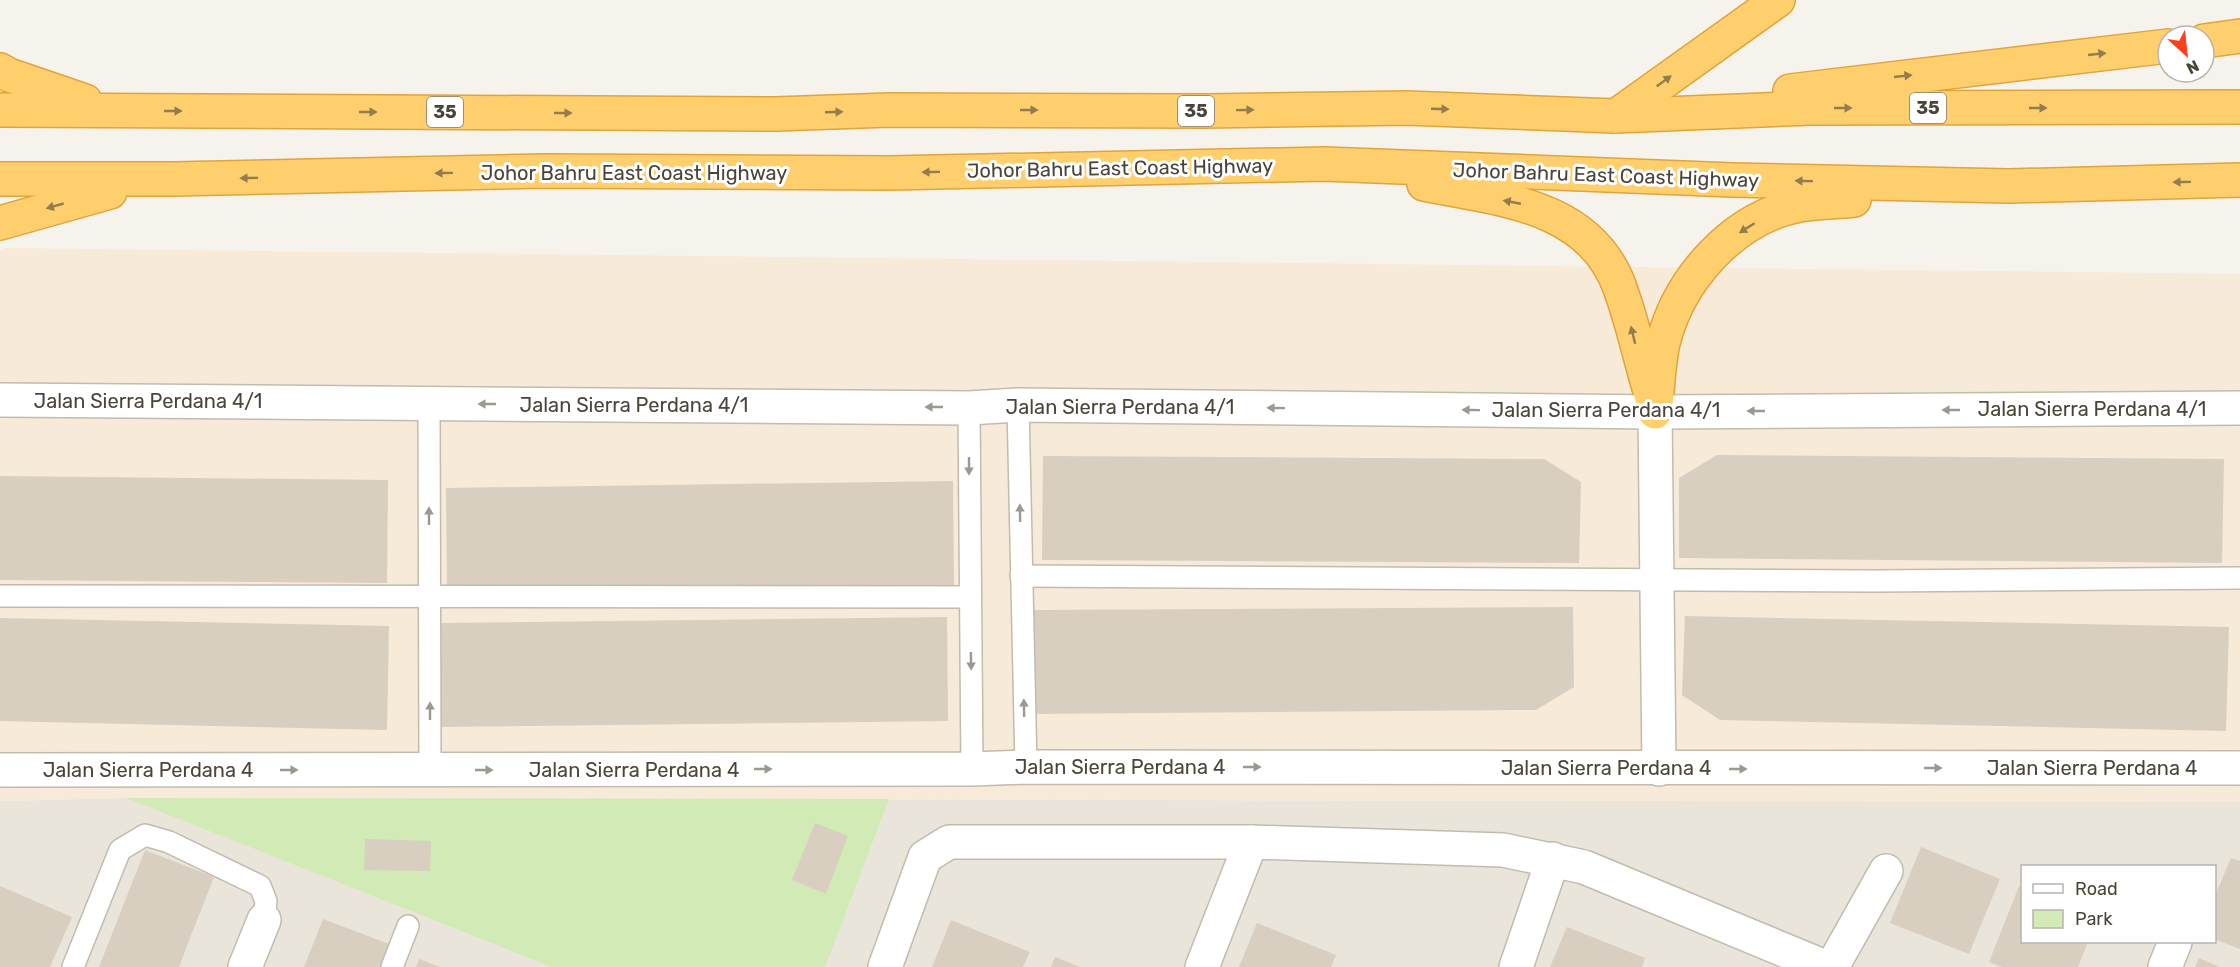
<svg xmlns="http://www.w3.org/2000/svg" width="2240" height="967" font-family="Rubik,sans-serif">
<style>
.residential{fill:#eae5da;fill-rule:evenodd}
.commercial{fill:#f7ead8}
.green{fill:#d2eab5}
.building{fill:#d8cfc1}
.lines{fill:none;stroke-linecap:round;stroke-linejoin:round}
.lane-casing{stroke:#c2bbae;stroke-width:24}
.street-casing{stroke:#c2bbae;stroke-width:36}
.highway-casing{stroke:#e0a43c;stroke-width:36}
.lane{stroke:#fff;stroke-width:21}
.street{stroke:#fff;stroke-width:33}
.highway{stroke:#ffcf6e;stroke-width:33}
.oneway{fill:#937c4e}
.oneway2{fill:#9c9892}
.labels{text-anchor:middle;stroke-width:6;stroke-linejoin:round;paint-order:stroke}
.shield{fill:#fff;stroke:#817c74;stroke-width:1.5}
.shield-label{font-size:18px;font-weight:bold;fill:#4b4439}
.street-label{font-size:20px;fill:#4b4439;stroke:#fff}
</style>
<rect width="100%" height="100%" fill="#f6f3ec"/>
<!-- residential -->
<path class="residential" d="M126,798L2240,802V967H0V801ZM2022,866H2214V942H2022Z"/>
<!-- commercial -->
<path class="commercial" d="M5,248L2240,274V802L126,798L0,801V251Z"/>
<!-- green -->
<path class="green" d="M126,798L889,799L825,967H552Z"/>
<!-- building -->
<g class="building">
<path d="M1717,455L2224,459L2222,563L1679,558V478Z"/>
<path d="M1043,456L1544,459L1581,482L1579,563L1042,560Z"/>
<path d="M0,476L388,480L387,583L0,580Z"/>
<path d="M953,481L954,585L447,591L446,488Z"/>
<path d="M1573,607L1574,687L1536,710L1029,714V610Z"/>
<path d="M1685,616L2229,627L2226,731L1720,720L1682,695Z"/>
<path d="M947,617L948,721L441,727L440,623Z"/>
<path d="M0,618L389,626L387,730L0,721Z"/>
<path d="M815,823L848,836L826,894L792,880Z"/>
<path d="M365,839L431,841L430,871L364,870Z"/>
<path d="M1921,847L2000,879L1969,954L1890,923Z"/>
<path d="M145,850L214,877L190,938L179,967H99Z"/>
<path d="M2231,858L2240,861V949L2214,939V898Z"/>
<path d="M0,886L72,917L50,967H0Z"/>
<path d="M2019,886L2022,888V942H2088L2078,967H2002L1989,962Z"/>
<path d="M323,919L392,945L384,967H304Z"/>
<path d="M951,920L1030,952L1023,967H932Z"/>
<path d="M1257,923L1336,955L1331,967H1239Z"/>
<path d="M1567,927L1645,958L1642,967H1550Z"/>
<path d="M1055,957L1080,967H1051Z"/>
<path d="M2199,958L2220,967H2195Z"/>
<path d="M419,959L440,967H416Z"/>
</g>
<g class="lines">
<!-- lane casing -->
<g class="lane-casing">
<g id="lane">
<path d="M429,403L430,770"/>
<path d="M1018,405L1026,767"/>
<path d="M969,408L972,769"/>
<path d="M1021,576L1875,581L2240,578"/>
<path d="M0,596L970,597"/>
<path d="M73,967L120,850L145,835L169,842L260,886L266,901L264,920"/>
<path d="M392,967L408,926"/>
</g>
</g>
<!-- street casing -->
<g class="street-casing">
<g id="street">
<path d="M0,400L969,408L1018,405L1655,412L2240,408"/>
<path d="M1655,412L1659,769"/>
<path d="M0,770L972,769L1026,767L2240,768"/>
<path d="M245,967L264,920"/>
<path d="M885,967L925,857L949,842H1251L1503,850L1584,867L1825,967"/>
<path d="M1202,967L1251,842"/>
<path d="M1516,967L1553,859"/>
<path d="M1832,967L1886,871"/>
<path d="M2165,967L2175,942"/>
</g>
</g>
<!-- highway casing -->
<g class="highway-casing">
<g id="highway">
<path d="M2204,41L2240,36"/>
<path d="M0,70L9,75L85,101"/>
<path d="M1790,91L2168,46"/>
<path d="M0,110L776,114L889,110L1205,111L1406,108L1616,116L1811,108L2240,107"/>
<path d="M1616,116L1778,0"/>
<path d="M0,179H174L544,171L890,173L1325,164L1733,180L2009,186L2240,180"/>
<path d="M1424,184C1498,199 1590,204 1620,288C1633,324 1641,362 1652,398"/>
<path d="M0,223L110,192"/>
<path d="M1655,412C1658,389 1658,365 1663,343C1679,279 1733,218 1799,205C1817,202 1836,202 1854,200"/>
</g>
</g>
<!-- lane -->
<use href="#lane" class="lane"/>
<!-- street -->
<use href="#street" class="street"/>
<!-- highway -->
<use href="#highway" class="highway"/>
</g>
<!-- one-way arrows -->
<defs><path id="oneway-solid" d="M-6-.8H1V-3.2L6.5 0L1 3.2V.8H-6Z" transform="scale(1.5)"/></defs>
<g class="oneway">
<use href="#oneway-solid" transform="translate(2097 54) rotate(-6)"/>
<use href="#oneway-solid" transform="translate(1903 76) rotate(-6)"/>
<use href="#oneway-solid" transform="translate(1664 81) rotate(-36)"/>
<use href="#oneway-solid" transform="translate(1843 108)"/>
<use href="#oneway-solid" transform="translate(2038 108)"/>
<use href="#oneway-solid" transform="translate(1440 109) rotate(2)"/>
<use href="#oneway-solid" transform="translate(1029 110)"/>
<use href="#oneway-solid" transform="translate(1245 110) rotate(-1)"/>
<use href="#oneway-solid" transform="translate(173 111)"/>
<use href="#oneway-solid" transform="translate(368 112)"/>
<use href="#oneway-solid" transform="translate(834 112) rotate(-2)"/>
<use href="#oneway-solid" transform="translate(563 113)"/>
<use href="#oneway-solid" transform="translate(931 172) rotate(179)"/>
<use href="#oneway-solid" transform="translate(444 173) rotate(179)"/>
<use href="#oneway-solid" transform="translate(249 178) rotate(179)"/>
<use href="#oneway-solid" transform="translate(1804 181) rotate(-179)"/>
<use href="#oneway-solid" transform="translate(2182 182) rotate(179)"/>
<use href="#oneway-solid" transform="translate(1512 202) rotate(-169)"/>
<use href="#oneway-solid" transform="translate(55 206) rotate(164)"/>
<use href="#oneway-solid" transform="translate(1747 228) rotate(148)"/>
<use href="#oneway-solid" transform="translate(1633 335) rotate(-104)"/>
</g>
<g class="oneway2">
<use href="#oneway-solid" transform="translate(487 404) rotate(-180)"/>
<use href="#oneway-solid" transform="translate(934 407) rotate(-180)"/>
<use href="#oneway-solid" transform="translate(1276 408) rotate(-179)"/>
<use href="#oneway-solid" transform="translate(1471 410) rotate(-179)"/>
<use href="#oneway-solid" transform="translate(1951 410) rotate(180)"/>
<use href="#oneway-solid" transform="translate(1756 411) rotate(180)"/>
<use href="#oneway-solid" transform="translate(969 466) rotate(90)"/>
<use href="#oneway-solid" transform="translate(1020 513) rotate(-91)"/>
<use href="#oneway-solid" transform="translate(429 516) rotate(-90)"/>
<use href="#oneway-solid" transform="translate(971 661) rotate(89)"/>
<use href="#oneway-solid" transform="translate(1024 708) rotate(-91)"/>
<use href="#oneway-solid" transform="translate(430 711) rotate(-90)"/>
<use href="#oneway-solid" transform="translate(1252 767)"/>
<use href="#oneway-solid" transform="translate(1933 768)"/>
<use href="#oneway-solid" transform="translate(763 769)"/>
<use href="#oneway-solid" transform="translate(1738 769)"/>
<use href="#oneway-solid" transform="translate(289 770)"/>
<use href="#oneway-solid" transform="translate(484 770)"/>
</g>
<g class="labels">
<!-- shield labels -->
<g class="shield">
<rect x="1910" y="93" width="36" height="30" rx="4.5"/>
<rect x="1178" y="96" width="36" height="30" rx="4.5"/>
<rect x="427" y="97" width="36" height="30" rx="4.5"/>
</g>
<g class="shield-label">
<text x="1928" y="114">35</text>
<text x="1196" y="117">35</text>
<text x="445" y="118">35</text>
</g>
<!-- street labels -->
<g class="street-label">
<text transform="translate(1120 168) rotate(-1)" y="7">Johor Bahru East Coast Highway</text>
<text x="634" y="180">Johor Bahru East Coast Highway</text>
<text transform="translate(1606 175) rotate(2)" y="7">Johor Bahru East Coast Highway</text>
<text x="148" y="408">Jalan Sierra Perdana 4/1</text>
<text x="634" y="412">Jalan Sierra Perdana 4/1</text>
<text x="1120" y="414">Jalan Sierra Perdana 4/1</text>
<text x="2092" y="416">Jalan Sierra Perdana 4/1</text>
<text x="1606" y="417">Jalan Sierra Perdana 4/1</text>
<text x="1120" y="774">Jalan Sierra Perdana 4</text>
<text x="1606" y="775">Jalan Sierra Perdana 4</text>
<text x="2092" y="775">Jalan Sierra Perdana 4</text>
<text x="148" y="777">Jalan Sierra Perdana 4</text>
<text x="634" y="777">Jalan Sierra Perdana 4</text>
</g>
</g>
<!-- legend -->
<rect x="2021" y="865" width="195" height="78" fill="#ffffff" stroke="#b7b4b0" stroke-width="1.5"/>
<rect x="2033" y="884" width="30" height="9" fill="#ffffff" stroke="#b7b4b0" stroke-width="1.5"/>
<text x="2075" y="895" font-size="18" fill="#4b4439">Road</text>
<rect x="2033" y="910" width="30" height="18" fill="#d2eab5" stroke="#b7b4b0" stroke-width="1.5"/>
<text x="2075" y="925" font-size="18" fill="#4b4439">Park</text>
<!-- north arrow -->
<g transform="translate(2186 54) rotate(153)"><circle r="28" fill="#ffffff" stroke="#b7b4b0" stroke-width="1.5"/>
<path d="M0-4.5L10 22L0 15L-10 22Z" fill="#fc3f1d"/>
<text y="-9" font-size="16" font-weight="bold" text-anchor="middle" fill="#4b4439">N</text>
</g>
</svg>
